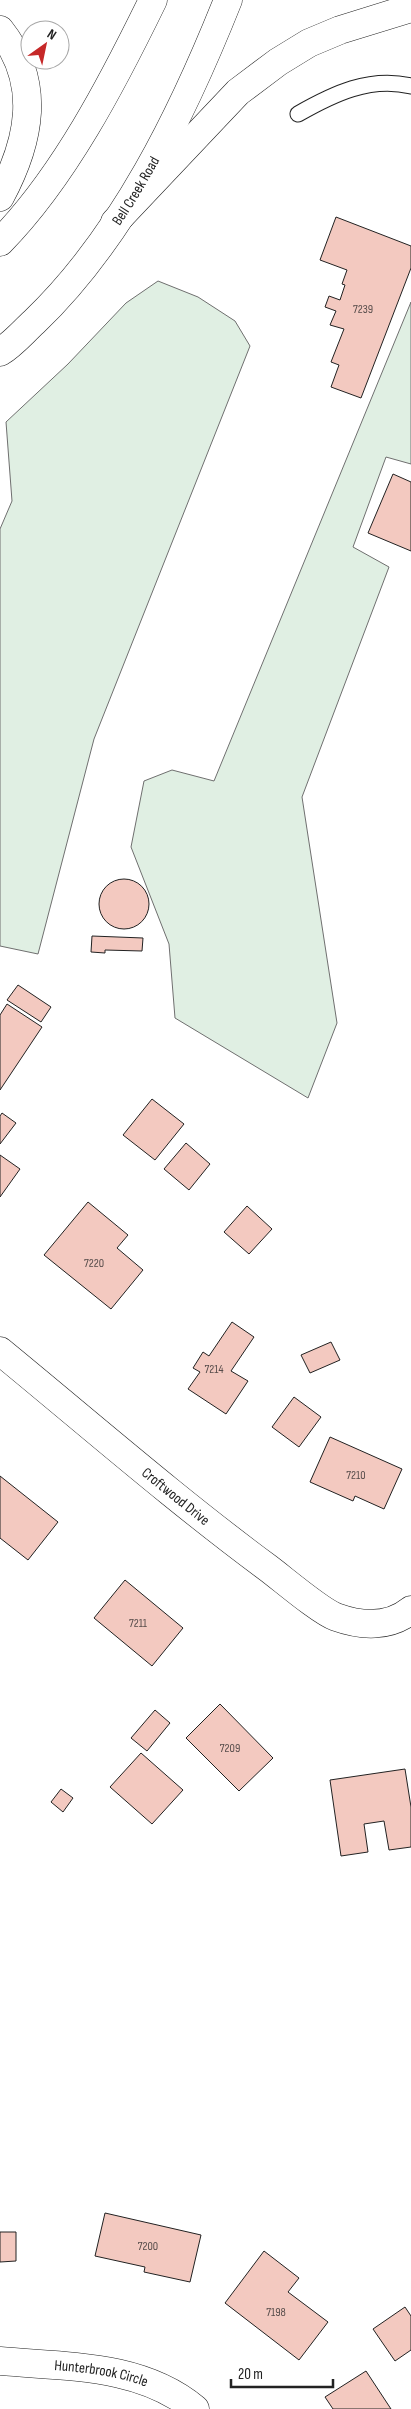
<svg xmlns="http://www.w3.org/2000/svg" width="411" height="2409" font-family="'Sofia Sans Condensed',sans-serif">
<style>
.green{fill:#e0efe3;stroke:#6f6f6f}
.building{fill:#f3c9c0;stroke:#222}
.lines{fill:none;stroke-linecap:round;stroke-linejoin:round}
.lane-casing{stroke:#222;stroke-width:17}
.street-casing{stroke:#222;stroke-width:29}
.secondary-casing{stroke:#222;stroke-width:29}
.highway-casing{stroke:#222;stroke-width:29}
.lane{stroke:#fff;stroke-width:15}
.street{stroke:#fff;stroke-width:28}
.secondary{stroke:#fff;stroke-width:28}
.highway{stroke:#fff;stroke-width:28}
.labels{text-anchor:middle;stroke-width:4;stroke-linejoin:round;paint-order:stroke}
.number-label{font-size:12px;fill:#564c4a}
.street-label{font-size:15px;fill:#222;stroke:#fff}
</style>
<rect width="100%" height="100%" fill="#fff"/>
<!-- green -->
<g class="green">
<path d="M158,281L198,297L235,321L250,346L94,739L38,954L0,946V529L12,501L6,422L68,364L126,303Z"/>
<path d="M411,302V464L386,457L353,547L389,567L302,797L337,1023L308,1098L175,1018L169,944L131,847L144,781L172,770L214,781Z"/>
</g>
<!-- building -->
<g class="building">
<path d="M336,217L411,246V268L361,398L331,387L339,365L331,362L344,329L330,325L336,311L325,307L329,296L340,300L345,285L342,284L347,270L320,260Z"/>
<path d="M393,474L411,482V551L368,533Z"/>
<circle cx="124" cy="904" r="25"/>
<path d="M92,936L143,938L142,951L105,950V953L91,952Z"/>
<path d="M18,985L51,1007L41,1022L7,1000Z"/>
<path d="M7,1004L42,1027L0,1090V1015Z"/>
<path d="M152,1099L184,1124L155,1160L123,1135Z"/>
<path d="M2,1113L16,1123L0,1144V1116Z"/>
<path d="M186,1143L210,1164L189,1190L164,1169Z"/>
<path d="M0,1155L20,1169L0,1197Z"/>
<path d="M88,1202L128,1235L117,1248L143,1270L111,1309L44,1255Z"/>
<path d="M247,1206L272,1229L249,1254L224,1232Z"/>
<path d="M232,1322L254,1337L231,1371L248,1381L226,1414L188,1389L200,1372L193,1368L203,1352L209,1356Z"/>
<path d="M331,1342L340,1360L310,1373L301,1355Z"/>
<path d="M294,1397L321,1417L299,1447L272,1427Z"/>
<path d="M330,1437L402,1469L384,1509L355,1496L353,1501L310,1482Z"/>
<path d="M0,1476L58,1522L28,1560L0,1538Z"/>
<path d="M125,1580L183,1628L152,1666L94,1618Z"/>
<path d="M220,1704L273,1758L239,1791L186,1738Z"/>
<path d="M155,1710L170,1723L147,1751L131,1738Z"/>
<path d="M141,1753L183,1790L152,1824L110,1787Z"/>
<path d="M405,1769L411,1807V1847L389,1850L384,1821L364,1824L368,1852L341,1856L330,1780Z"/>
<path d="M61,1789L73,1798L63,1812L51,1802Z"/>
<path d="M105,2213L201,2235L190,2282L144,2272L145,2267L95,2256Z"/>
<path d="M0,2232H16V2261L0,2262Z"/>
<path d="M264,2251L299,2278L288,2292L328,2322L299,2360L225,2303Z"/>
<path d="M405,2307L411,2316V2350L395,2361L373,2329Z"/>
<path d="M366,2371L391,2409H333L325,2397Z"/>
</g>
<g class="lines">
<!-- lane casing -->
<g class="lane-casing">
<path id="lane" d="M298,114C333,94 370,76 411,86"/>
</g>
<!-- street casing -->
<g class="street-casing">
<g id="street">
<path id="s1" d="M0,1351C89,1424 176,1500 268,1568C284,1580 320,1611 336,1617C361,1626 389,1628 411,1610"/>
<path id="s2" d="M0,2361C67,2367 141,2364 195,2409"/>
</g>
</g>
<!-- secondary casing -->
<g class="secondary-casing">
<g id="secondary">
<path d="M0,242C64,177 113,82 153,0"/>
<path id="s3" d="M0,352C12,345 23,332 34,322C123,237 183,113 228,0"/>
</g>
</g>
<!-- highway casing -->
<g class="highway-casing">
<g id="highway">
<path d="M0,30C42,83 30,141 0,197"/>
<path d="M115,222L238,92L278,62L309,43L340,30L411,8"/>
</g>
</g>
<!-- lane -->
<use href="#lane" class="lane"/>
<!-- street -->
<use href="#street" class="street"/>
<!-- secondary -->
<use href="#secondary" class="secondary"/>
<!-- highway -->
<use href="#highway" class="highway"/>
</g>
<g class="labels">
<!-- number labels -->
<g class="number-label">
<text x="363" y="313">7239</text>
<text x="94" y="1267">7220</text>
<text x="214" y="1373">7214</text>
<text x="356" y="1479">7210</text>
<text x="138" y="1627">7211</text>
<text x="230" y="1752">7209</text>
<text x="148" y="2250">7200</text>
<text x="276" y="2316">7198</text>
</g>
<!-- street labels -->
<g class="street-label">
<text dy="5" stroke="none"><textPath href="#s3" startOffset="212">Bell Creek Road</textPath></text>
<text dy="5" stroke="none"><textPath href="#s1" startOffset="228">Croftwood Drive</textPath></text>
<text dy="5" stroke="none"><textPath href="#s2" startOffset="102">Hunterbrook Circle</textPath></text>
</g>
</g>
<!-- north arrow -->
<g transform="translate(45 45) rotate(33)"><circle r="24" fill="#ffffff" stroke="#a7a7a7"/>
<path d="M0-4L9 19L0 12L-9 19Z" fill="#c62828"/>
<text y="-8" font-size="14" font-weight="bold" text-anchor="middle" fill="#222222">N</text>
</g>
<!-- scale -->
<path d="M231 2379v8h102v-8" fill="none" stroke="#222222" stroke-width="2.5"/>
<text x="238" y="2379" font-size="15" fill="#222222" stroke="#ffffff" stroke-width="4" paint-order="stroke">20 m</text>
</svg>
